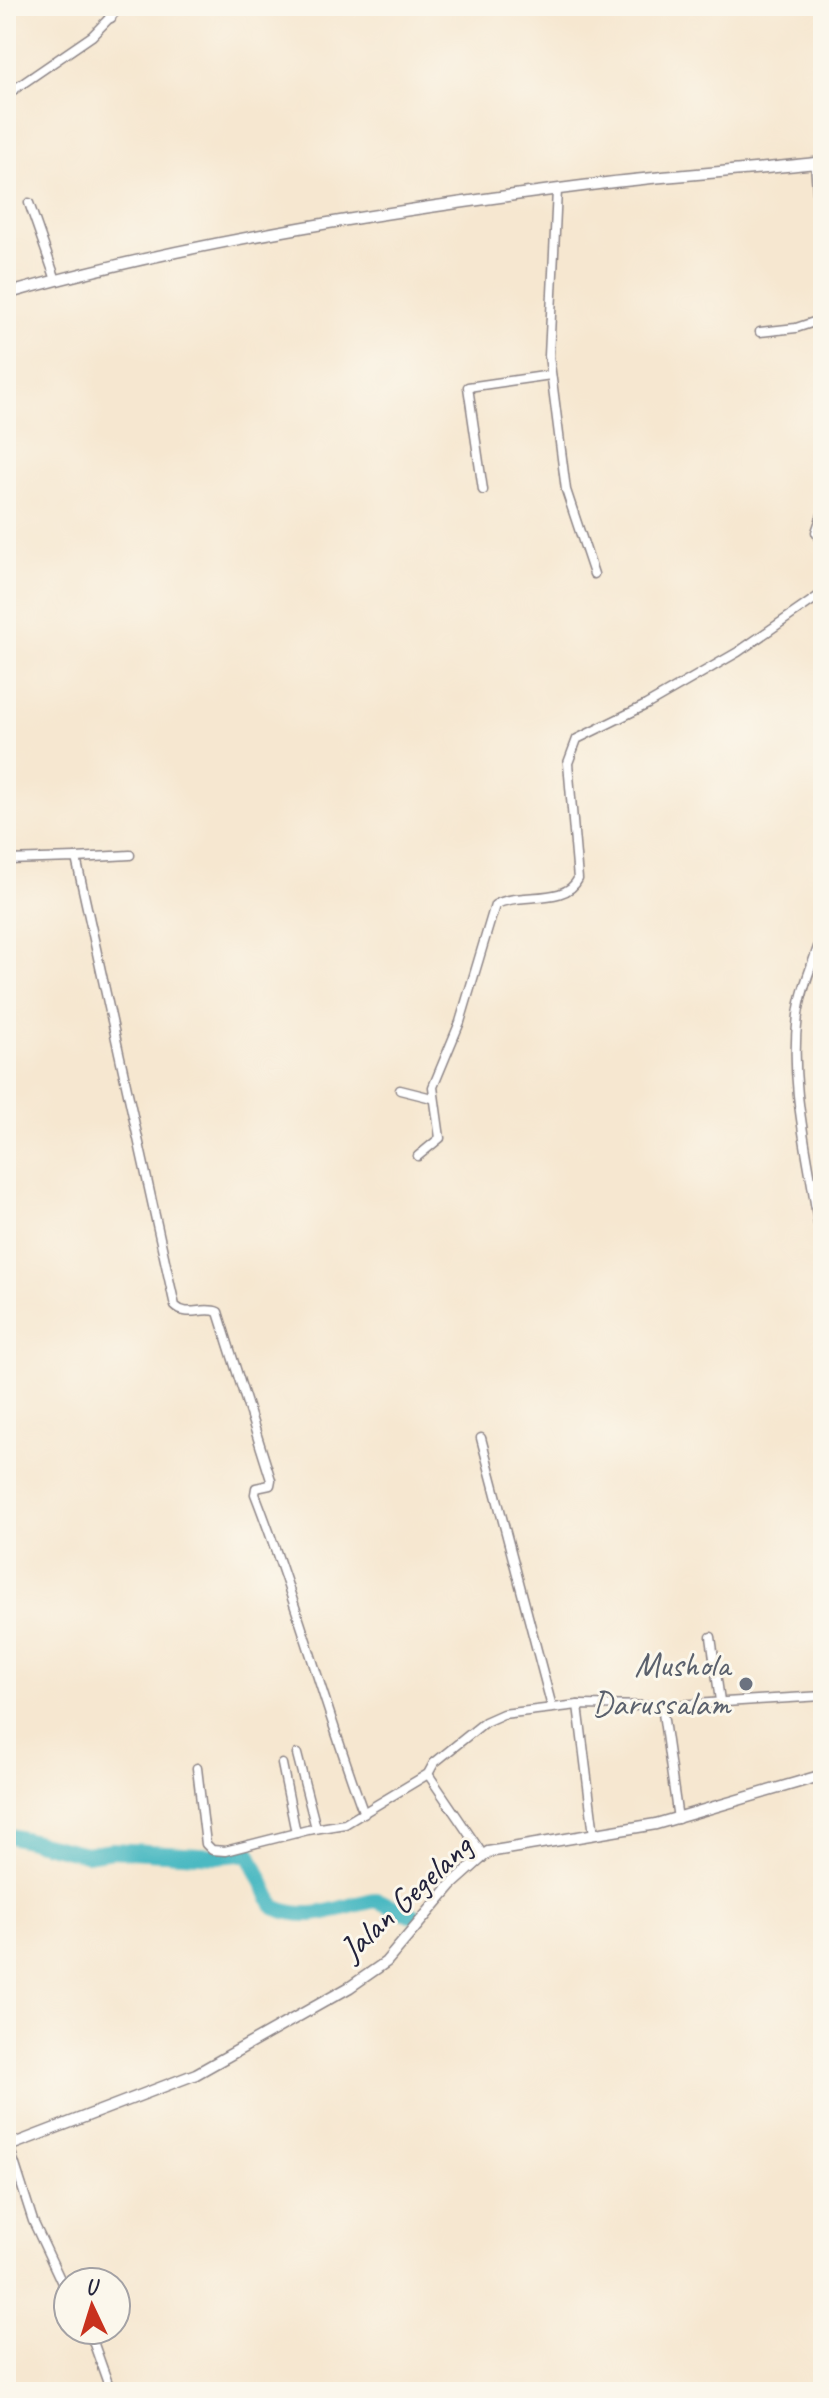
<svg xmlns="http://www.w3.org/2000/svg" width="829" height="2398" font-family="Caveat,sans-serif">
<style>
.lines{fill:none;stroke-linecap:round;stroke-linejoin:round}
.river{stroke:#4bb9c2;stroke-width:16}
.minor-casing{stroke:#8c8486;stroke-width:11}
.tertiary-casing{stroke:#8c8486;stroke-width:13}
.minor{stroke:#fff;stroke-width:8}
.tertiary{stroke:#fff;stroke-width:10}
.worship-dot{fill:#6b7280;stroke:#fbf7ec;stroke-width:3}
.labels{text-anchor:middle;stroke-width:6;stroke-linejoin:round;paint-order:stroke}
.worship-label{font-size:34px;fill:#5b616d;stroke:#fbf7ec;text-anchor:end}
.street-label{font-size:34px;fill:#22223b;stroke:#fbf7ec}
</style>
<rect width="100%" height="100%" fill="#fbf7ec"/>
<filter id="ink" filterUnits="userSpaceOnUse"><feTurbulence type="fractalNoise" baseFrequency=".0125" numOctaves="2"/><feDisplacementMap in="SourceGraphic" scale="16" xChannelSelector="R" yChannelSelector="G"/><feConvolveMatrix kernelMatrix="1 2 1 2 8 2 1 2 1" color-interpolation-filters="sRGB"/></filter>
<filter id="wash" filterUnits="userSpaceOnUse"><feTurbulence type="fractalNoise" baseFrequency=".006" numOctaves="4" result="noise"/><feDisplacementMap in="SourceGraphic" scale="32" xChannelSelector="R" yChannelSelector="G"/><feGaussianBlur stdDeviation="1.8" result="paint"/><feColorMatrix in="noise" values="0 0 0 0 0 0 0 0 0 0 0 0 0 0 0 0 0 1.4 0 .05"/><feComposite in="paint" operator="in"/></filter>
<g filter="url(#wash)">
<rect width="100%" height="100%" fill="#f6e7d0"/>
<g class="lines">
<!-- river -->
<path class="river" d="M6,1835L86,1854L112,1850L218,1856L249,1853L274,1907C313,1924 339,1906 376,1900L415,1916"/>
</g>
</g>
<g filter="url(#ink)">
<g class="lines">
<!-- minor casing -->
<g class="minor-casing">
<g id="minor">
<path d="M105,6L111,18"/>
<path d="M6,95L92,36L121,6"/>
<path d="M815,163L823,271"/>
<path d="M557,190L549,356L566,490L594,574"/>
<path d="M29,203L56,280"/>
<path d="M760,332L796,328L823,319"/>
<path d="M483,490L468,387L551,375"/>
<path d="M823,512L816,532L823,546"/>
<path d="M76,858L130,855"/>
<path d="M6,860L76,858L175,1306C187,1318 203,1306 218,1312L271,1480L270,1485L256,1488L255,1494C296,1599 325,1708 364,1814"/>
<path d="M823,932C815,959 801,988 798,1015C787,1100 818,1184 823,1268"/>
<path d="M400,1090L432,1098"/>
<path d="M418,1156L440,1138L433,1087L460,1022L495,905C519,891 565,906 578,879L568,763L577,739L646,705L738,652L823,593"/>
<path d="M481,1438L552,1707"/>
<path d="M711,1637L720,1701"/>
<path d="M578,1705L594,1835"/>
<path d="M662,1706L678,1819"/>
<path d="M297,1754L316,1828"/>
<path d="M282,1764L296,1833"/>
<path d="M197,1768L206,1844L212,1850L225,1851L308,1830L345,1824L428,1774L434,1763L485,1722L503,1714L578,1705L662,1706L823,1696"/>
<path d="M428,1774L483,1855"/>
<path d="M9,2146L33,2221L68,2296"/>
<path d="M89,2330L111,2392"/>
</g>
</g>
<!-- tertiary casing -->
<g class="tertiary-casing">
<g id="tertiary">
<path d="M6,294C198,239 408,208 606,183C678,174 751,171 823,162"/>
<path d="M6,2147L196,2074L350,1987L386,1962L451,1885L488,1852L656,1824L823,1775"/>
</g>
</g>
<!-- minor -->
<use href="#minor" class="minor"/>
<!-- tertiary -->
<use href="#tertiary" class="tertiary"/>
</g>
</g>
<!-- markers -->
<circle class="worship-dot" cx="746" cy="1684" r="8"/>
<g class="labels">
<!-- worship labels -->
<g class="worship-label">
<text x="730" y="1676">Mushola<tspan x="730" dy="39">Darussalam</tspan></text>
</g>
<!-- street labels -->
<g class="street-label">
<text transform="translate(405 1897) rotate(-43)" y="12">Jalan Gegelang</text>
</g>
</g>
<!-- margin -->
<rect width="829" height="2398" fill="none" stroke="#fbf7ec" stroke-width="32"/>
<!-- north arrow -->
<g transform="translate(92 2306) rotate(356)"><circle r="38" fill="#fbf7ec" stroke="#a4a2a5" stroke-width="2"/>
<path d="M0-6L14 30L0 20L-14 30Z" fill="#c8321e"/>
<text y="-12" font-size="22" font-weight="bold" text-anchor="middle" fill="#22223b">U</text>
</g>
</svg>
